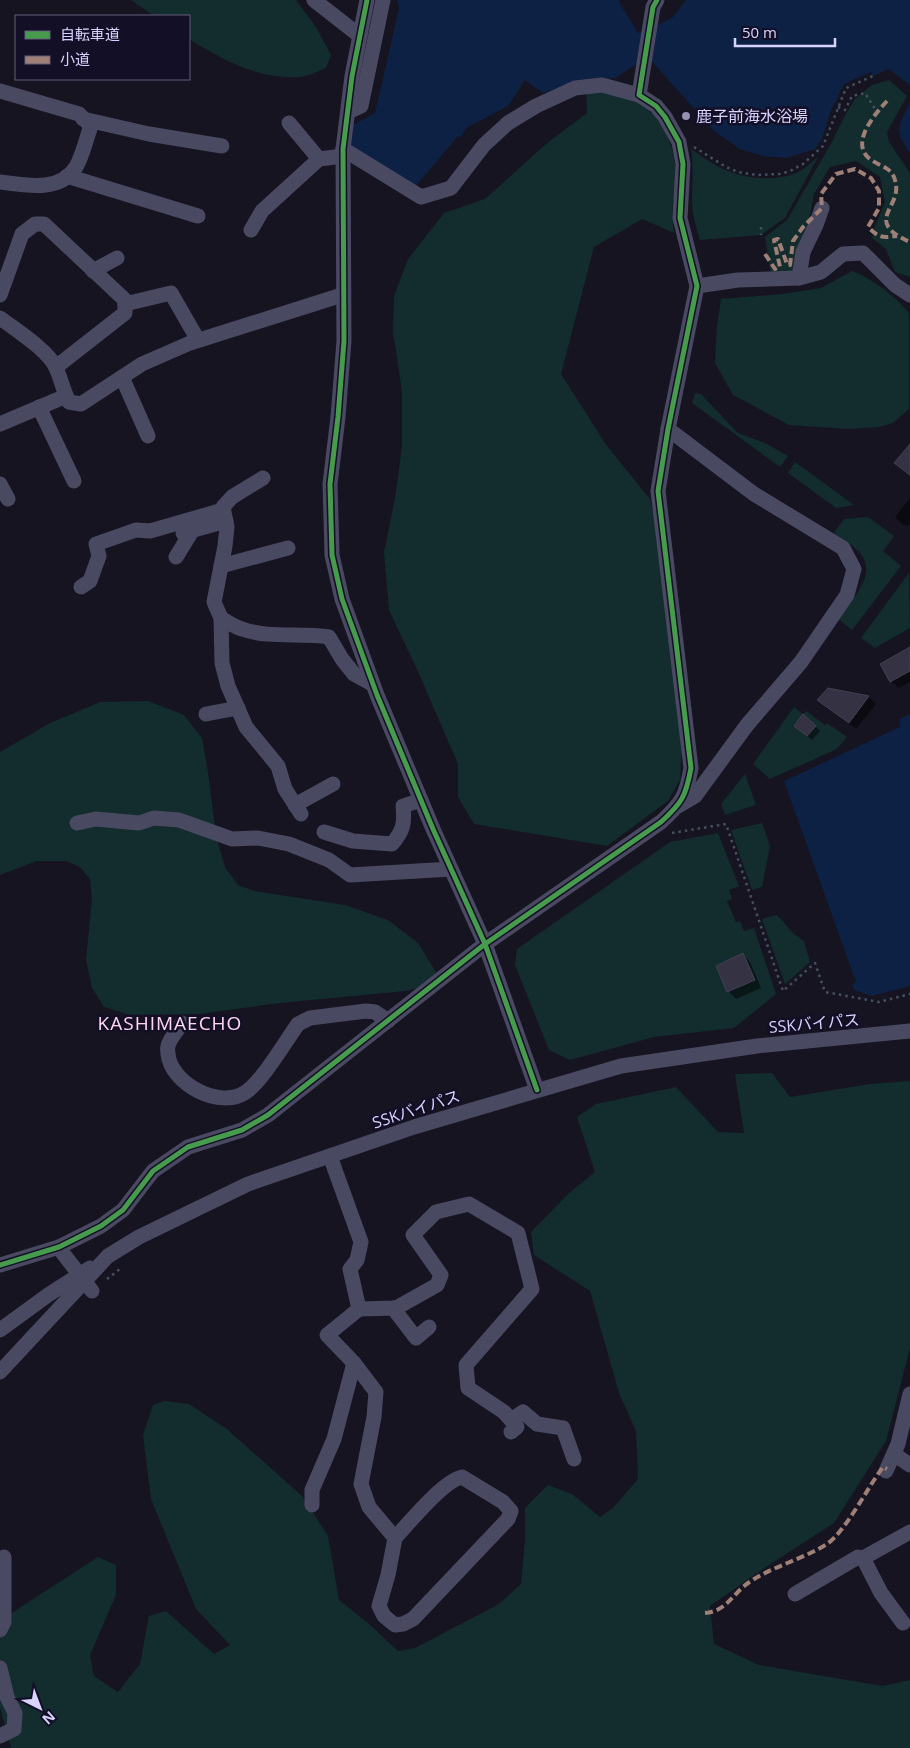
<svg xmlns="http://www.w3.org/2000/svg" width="910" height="1748" font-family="'Open Sans','Noto Sans JP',sans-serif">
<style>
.green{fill:#132c2d}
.water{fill:#0d2144}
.shadow{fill:#0007}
.building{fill:#343243;stroke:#433f54}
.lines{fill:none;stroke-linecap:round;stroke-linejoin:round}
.path{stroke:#44505f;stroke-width:2.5;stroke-dasharray:2.5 4;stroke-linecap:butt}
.minor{stroke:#4a4962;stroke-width:15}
.minor-bridge{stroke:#4a4962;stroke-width:15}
.quiet{stroke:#9e8076;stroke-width:4;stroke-dasharray:8 4;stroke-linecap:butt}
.cycleway-casing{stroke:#130f26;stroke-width:8}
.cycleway{stroke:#469c4c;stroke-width:5}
.poi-dot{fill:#9591b1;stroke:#130f26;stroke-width:2}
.labels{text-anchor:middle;stroke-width:5;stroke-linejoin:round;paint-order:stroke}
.poi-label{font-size:16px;fill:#d9d4ff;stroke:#130f26;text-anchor:start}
.street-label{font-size:16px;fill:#d9d4ff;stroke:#130f26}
.quarter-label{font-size:19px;letter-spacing:1px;fill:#ffd6f0;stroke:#130f26}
</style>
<rect width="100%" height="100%" fill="#161421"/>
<!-- green -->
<g class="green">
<path d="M131,0H296L316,27L331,55L326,68C318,71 309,76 300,77C259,80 223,60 189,39V16H154Z"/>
<path d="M889,80L907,96L887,132L889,142L910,173V277L895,272L886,249L872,238L875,226L885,202L880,177L856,161L830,167L814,194L807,232L796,272L771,275L765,237L787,220L832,142L845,115L855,99L872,85Z"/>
<path d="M586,92C600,92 616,93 628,97C659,109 676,145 676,175C675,184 674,193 673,202C672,213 673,223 674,233L642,219L594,247L561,374L607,446L650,499L656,525L682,742L680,780L668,801L607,846L474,824L458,797V764L419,674L389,610L384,552L395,498L402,447V391L393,332L394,296L408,259L444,213L485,199L546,144L587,113Z"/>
<path d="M691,149C700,155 708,161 717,166C740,178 772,183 796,173C804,170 811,162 818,157L785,218L761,235L700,240C696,227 692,214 692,201C692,183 694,167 691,149Z"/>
<path d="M852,271C873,279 894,295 909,313V409L893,423L879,427L849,429L789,425L733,395L715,363L717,326L721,299L782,294L821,288Z"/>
<path d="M695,393L701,394L738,433L767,444L788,456L780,467L692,403Z"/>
<path d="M795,462L854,505L836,508L788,473Z"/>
<path d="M868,517L894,536L883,551L901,566L852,630L838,619C850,602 879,574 860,553C853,545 842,539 834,533L844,519Z"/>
<path d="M909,573L910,628L875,648L861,638Z"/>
<path d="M148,701L184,715L202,738L208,772L216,836L225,867L238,885L254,891L345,905L388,920L418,943L436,972L434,984L406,991L280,1003L200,1014L130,1015L104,1007L92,988L86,960L92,899L90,879L80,867L66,861H37L0,875V752L50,723L100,702Z"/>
<path d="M794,707L803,714L806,711L825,725L827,723L847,737L837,749L770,779L753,764Z"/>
<path d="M745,774L756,805L725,815L721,804Z"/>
<path d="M762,823L770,846L762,887L752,890L731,830Z"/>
<path d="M718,833L739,886L729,890L732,899L727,901L736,922L740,921L744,931L754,928L776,994L734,1028L654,1037L570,1060L549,1050L515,965L517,949L670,842Z"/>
<path d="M777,915L793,933L804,941L810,962L785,984L762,919Z"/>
<path d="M772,1073L790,1097L870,1084L910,1081V1348L886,1441L834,1523L766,1567L710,1606L714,1644L759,1665L883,1686L910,1680V1748H11L0,1707V1631L10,1614L98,1557L116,1565V1595L90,1655L94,1676L118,1692L140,1664L149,1616L166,1611L214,1654L230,1645L196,1609L151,1499L143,1435L153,1405L165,1401L189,1404L227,1429L302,1496L328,1536L339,1600L368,1623L398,1651L415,1648L499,1604L521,1584L525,1539V1508L548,1485L572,1494L600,1517L613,1508L638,1479L636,1431L619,1393L590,1291L534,1255L531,1232L569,1193L595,1172L577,1117L596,1104L676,1087L718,1132L744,1133L735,1074Z"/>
</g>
<!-- water -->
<g class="water">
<path d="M397,0H619V2L638,33L653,28L673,17L686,0H910V85L889,69L873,76L871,72L844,84L830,113L822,139L815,149L787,158L763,156L740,149L714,131L648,57L615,78L582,80L543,93L525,80L508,106L466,128L461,137L458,136L415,187L350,145L353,125L375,113L399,8Z"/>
<path d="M910,103V153C894,131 898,126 910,103Z"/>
<path d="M910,714V986L872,996L854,990L852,985L856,982L784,781L900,727V719Z"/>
</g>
<!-- shadow -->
<g class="shadow">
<path d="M910,498V525L904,526L895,517Z"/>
<path d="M910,648V682L899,688L891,681Z"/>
<path d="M828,689L869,697L876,704L856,729L819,700Z"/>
<path d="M815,726L820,731L812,740L800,730Z"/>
<path d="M743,955L750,962L761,988L736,999L728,991L718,966Z"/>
</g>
<!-- building -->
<g class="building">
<path d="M910,444V475L894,463Z"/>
<path d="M910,647V671L890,682L880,664Z"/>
<path d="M828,688L869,696L849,723L817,700Z"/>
<path d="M803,714L816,726L807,736L794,726Z"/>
<path d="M743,953L755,980L727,992L716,966Z"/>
</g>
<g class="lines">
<!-- path -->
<g class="path">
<path d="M838,107L845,110L852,96L865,93L877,112"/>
<path d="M694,147L726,167L738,172L756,175L780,174L790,171L803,164L823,146L846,88L873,76"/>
<path d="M761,227V235"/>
<path d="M672,833L726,824L783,991L815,963L825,992L879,1002L910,994"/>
<path d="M107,1279L120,1269"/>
</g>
<!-- minor -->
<g class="minor">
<path d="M314,0L360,36"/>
<path d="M367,0L352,76L343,149L344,341L338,417L330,484L332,555L342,599L377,695L433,829L485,944L537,1090"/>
<path d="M0,91L79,114L91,126C86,139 83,155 76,167C60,193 25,185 0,182"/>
<path d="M348,112L361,106L383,0"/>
<path d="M83,119L149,134L222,146"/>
<path d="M289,123L319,159"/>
<path d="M343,149L421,197L451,188L484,145L508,123L536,106L575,88L602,85L639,95"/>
<path d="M67,176L198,216"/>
<path d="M251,230L262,211L319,159L343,156"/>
<path d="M93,271L117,258"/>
<path d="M799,278L803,252L816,225L822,208"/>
<path d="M697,286L738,280L799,278L821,272L843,254L863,253L895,285L910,295"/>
<path d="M0,295L22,234L35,224H44L125,300V313L56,367"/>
<path d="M125,304L171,293L198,340"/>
<path d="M0,318C16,330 49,351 56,368C61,379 63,390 69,402L81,404L142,364L190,343L342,295"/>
<path d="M122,377L148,436"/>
<path d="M39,407L74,481"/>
<path d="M0,424L66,396"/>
<path d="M668,429L754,494L843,548L854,569L847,595L801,662L747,725L695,796L678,806"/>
<path d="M263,478L232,497L223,507L227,527L225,546L214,602L221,618C227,622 235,627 242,629C270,639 301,632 329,637L342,659L354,674L372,684"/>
<path d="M0,484L8,499"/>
<path d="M183,533L226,521"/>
<path d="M176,557L192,531"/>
<path d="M221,566L288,548"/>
<path d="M81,587L90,581L99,556L96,544L136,530L150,531L223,510"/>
<path d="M221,618L222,663L228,686L246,727L278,766L285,789L301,814"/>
<path d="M206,714L238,708"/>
<path d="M295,805L333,784"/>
<path d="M77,823L96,819L139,823L154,818L179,820L232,839L258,838L289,844L329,860L350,875L451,869"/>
<path d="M324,832L353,841L392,844C403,831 405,824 403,806L421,800"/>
<path d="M182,1023C178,1030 169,1039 168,1046C167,1049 168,1051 168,1054C171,1084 220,1110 246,1092C263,1080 285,1042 298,1024L310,1018L366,1011L375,1012L388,1021"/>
<path d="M330,1156L361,1242L357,1260L350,1269L359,1309L327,1335L354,1363L376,1392L374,1417L361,1484L369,1507L395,1538L388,1575L379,1606L384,1616L395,1625L403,1624L413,1619L508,1519L511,1511L503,1502L462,1477C443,1481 409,1523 395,1538"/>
<path d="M0,1265L59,1247L101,1226L123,1210L153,1171L188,1147L242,1130L268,1115L485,944L661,822C682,803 686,796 691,768L658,491L668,429L697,286L680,218L683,164L679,142L665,117L656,106L639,95L653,7L657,0"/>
<path d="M393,1308L416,1338L429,1327"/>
<path d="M359,1309L396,1308L437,1285L441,1275L413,1235L436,1212L469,1204L518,1233L532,1289L466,1365L468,1388L504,1412L517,1427L511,1432"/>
<path d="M0,1330L48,1295L90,1268"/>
<path d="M0,1372L108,1256L139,1237L248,1184L414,1127L621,1066L757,1046L910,1031"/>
<path d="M511,1420L523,1412L537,1424L563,1428L574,1459"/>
<path d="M894,1454L910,1465"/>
<path d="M886,1471L898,1444L910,1394"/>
<path d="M312,1505V1490L334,1439L354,1363"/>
<path d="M863,1558L910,1532"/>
<path d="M795,1594L858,1557L863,1558L881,1593L903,1623"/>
<path d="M0,1630L4,1622V1557"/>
<path d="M0,1668L7,1697L15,1713L14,1729L0,1736"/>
</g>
<!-- minor-bridge -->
<path class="minor-bridge" d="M62,1252L92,1291"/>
<!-- quiet -->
<g class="quiet">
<path d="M887,101C874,115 847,146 873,161C882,167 892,168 895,180C904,208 861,220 910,242"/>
<path d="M765,254L775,269L780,267L774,240L778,239L787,264L790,265L793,241L803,227L822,208L821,194L836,174L855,169L871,178L879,191V208L868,227C879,238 882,238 897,236"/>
<path d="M705,1613C728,1611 733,1592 751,1581C774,1566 803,1559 827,1544C845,1532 868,1487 883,1467L887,1469"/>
</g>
<!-- cycleway casing -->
<g class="cycleway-casing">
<g id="cycleway">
<path d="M367,0L352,76L343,149L344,341L338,417L330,484L332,555L342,599L377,695L433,829L485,944L537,1090"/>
<path d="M0,1265L59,1247L101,1226L123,1210L153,1171L188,1147L242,1130L268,1115L485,944L661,822C682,803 686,796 691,768L658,491L668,429L697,286L680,218L683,164L679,142L665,117L656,106L639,95L653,7L657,0"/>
</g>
</g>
<!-- cycleway -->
<use href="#cycleway" class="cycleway"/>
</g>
<!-- markers -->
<circle class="poi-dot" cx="686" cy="116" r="5"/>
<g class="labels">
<!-- poi labels -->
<g class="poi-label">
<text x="696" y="122">鹿子前海水浴場</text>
</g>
<!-- street labels -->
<g class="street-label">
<text transform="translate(814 1023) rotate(-5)" y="6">SSKバイパス</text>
<text transform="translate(416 1109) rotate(-18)" y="6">SSKバイパス</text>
</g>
<!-- quarter labels -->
<g class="quarter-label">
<text x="170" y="1030">KASHIMAECHO</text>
</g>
</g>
<!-- legend -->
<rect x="15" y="15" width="175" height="65" fill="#130f26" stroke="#625e7d"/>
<rect x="25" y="31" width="25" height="8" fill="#469c4c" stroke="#625e7d"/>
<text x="60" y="40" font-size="15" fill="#d9d4ff">自転車道</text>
<rect x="25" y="56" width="25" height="8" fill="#9e8076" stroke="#625e7d"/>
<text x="60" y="65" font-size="15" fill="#d9d4ff">小道</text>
<!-- north arrow -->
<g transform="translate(40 1708) rotate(138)" stroke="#130f26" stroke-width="4" paint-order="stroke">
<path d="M0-4L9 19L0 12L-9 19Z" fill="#d9d4ff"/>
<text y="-8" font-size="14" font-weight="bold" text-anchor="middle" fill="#d9d4ff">N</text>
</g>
<!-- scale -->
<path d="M735 38v8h100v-8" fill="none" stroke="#d9d4ff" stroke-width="2.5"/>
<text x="742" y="38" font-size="15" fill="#d9d4ff" stroke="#130f26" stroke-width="4" paint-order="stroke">50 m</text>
</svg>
